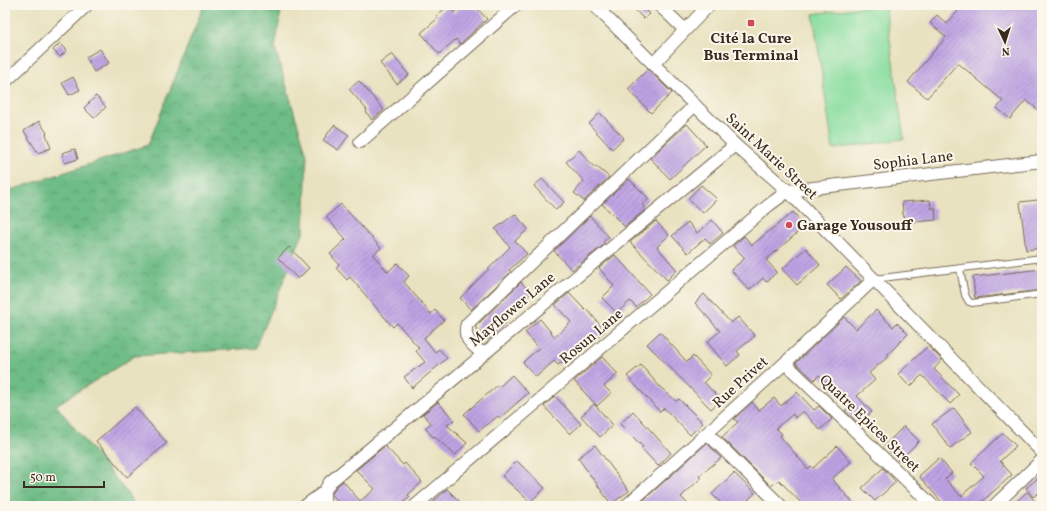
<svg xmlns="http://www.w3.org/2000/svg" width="1047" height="511" font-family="Vollkorn,serif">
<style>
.forest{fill:url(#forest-crowns);stroke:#547352}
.pitch{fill:#88dd9f;stroke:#62845e}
.building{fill:url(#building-hatch)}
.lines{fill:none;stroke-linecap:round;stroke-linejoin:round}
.lane-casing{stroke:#786a57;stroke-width:8}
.street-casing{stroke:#786a57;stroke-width:14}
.lane{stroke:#fff;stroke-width:6}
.street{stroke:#fff;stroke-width:12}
.poi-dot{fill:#d1495b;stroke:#fbf7ec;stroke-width:1.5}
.labels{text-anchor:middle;stroke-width:4;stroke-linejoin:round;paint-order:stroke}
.poi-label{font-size:15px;font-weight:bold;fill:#3b2a1e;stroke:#fbf7ec}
.street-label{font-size:15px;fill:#3b2a1e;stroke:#fbf7ec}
</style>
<defs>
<pattern id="forest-crowns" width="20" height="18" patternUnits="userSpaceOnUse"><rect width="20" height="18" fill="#6ebc86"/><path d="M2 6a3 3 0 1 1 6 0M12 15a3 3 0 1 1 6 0" fill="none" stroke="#5c996d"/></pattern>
<pattern id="building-hatch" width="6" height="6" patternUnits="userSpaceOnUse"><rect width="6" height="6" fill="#bea3e4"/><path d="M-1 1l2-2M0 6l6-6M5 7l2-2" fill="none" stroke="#9c85b8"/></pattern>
</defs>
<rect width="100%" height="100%" fill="#fbf7ec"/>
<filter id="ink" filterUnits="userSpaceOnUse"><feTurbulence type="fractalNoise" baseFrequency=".025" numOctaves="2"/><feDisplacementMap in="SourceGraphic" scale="8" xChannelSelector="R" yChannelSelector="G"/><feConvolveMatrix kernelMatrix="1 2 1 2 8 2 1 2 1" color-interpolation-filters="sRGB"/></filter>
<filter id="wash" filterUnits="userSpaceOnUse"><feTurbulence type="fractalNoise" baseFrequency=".012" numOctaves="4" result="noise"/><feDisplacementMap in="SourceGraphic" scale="16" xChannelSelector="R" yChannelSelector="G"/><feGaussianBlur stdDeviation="0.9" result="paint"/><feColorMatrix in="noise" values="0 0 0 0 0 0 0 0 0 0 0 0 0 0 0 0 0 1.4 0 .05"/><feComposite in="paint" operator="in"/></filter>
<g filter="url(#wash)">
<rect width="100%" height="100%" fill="#e9e2c0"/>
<!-- forest -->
<path class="forest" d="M204,5H282L275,48L307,155L304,231L256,348L135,356L56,405L127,493L135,506H5V192L148,145Z"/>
<!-- pitch -->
<path class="pitch" d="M875,5H885L904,139L833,149L813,14Z"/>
<g id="blocks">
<!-- building -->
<g class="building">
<path d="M463,5H474L487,19L460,44L456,39L439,54L421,33L438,18L436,16L448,6L454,13Z"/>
<path d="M630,5H652V6L647,11L650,14L644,19Z"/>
<path d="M963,5H1042V113L1026,100L1010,119L997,108L1003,101L958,63L927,98L908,82L946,37L930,23L937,15L947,24Z"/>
<path d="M60,43L67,50L60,57L53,50Z"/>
<path d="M100,49L109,63L94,72L86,57Z"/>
<path d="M392,54L409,75L397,84L380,63Z"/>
<path d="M648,69L672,93L651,113L628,89Z"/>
<path d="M73,77L80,90L69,95L62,83Z"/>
<path d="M359,81L384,110L372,120L366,112L367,110L349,89Z"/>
<path d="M96,96L106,107L94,118L84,108Z"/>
<path d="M600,113L624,138L612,149L589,124Z"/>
<path d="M39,121L47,133L46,134L51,148L38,153L24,131Z"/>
<path d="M687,124L706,145L670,179L650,158Z"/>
<path d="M334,125L349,135L338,150L323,140Z"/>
<path d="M75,149L78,159L65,163L62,153Z"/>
<path d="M579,150L595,168L596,166L609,177L584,201L574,193L584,181L566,162Z"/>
<path d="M542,179L564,202L556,210L534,186Z"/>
<path d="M629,179L649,199L642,205L646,209L625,227L602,204Z"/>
<path d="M701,185L717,199L703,213L688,199Z"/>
<path d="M930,200L931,208H935L936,220L904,223L902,202Z"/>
<path d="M1038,200L1039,209H1042V248L1026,250L1020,202Z"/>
<path d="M341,204L381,248L373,255L388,272L397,263L409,276L404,282L431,314L435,310L444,320L424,338L435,352L439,349L447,358L412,388L404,377L425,362L416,351L419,348L397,323L393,327L350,277L347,280L336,268L339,264L330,254L346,239L326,217Z"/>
<path d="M793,212L805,226L766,260L777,272L766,282L763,278L749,290L731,270L745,258L733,246L744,236L752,245Z"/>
<path d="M515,214L528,229L515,241L527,254L509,270L511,272L471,310L460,298L510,247L495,229Z"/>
<path d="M590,216L609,237L603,242L605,244L572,270L554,251Z"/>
<path d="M712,220L723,233L710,244L705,238L688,253L672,236L688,222L697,233Z"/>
<path d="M656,221L669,235L657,247L677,270L667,280L630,242Z"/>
<path d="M289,247L309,268L298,279L278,258Z"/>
<path d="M806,248L820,265L797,285L782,269Z"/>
<path d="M615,255L650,294L636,307L630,301L617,313L602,298L614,286L599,268Z"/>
<path d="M846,267L861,281L841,299L827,285Z"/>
<path d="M1042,269V290L975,298L973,277Z"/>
<path d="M521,282L531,293L505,318L508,321L488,340L475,327Z"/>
<path d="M569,293L585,310L587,309L605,331L590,343L587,340L558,365L554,361L536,377L523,362L539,348L525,332L540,319L555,337L571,322L555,305Z"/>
<path d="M704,294L731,323L738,317L755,336L737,351L740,355L727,366L707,342L720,331L695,303Z"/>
<path d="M876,310L893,327L897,323L908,334L888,354L889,356L869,373L875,380L857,396L872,412L859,424L845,411L849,407L819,375L814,380L796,363L844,317L856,329Z"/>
<path d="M660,332L687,362L693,356L711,375L704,382L721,400L711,409L647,344Z"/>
<path d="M928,346L942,360L934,369L959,395L950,404L922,375L910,387L898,374Z"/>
<path d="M602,357L618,374L604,386L611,393L597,406L574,381Z"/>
<path d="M641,365L659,386L676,401L679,399L703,423L690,435L664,408L660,412L627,376Z"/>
<path d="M512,375L528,393L500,418L498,416L479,431L464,414L498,385L499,387Z"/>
<path d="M797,392L814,410L819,406L832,419L820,430L803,411L795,418L793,414L776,428L782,434L780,436L808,469L811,466L813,468L837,446L851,462L832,479L856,506H804L779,480L771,486L722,437L738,422L734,419L752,402L759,410L774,398L781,406Z"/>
<path d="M555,396L581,424L570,434L544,406Z"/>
<path d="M438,402L454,420L447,425L467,443L455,455L434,436L433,437L425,428L431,423L423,414Z"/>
<path d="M594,404L613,425L600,437L581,416Z"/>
<path d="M135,407L167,443L127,477L96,441Z"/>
<path d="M954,408L972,432L950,448L932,424Z"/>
<path d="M633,411L671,453L658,466L641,448L643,447L620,424Z"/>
<path d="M904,426L919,441L899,461L884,446Z"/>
<path d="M1003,433L1016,446L1000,461L1012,475L977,506H945L919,476L939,458L952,473L945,479L961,496L984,476L971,463Z"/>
<path d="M707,443L721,458L699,476L701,478L681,497L690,506H637Z"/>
<path d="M595,445L629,491L611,504L578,458Z"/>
<path d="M385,446L403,465L405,463L422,482L408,495L410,497L399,506H340L332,494L336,487L343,481L360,501L375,489L356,470Z"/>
<path d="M517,461L545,488L530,502L502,476Z"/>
<path d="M883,468L896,482L875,501L862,488Z"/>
<path d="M734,473L755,493L742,506H724L712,494Z"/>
<path d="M1042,475V490L1033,497L1026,488Z"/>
<path d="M447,489L464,506H429Z"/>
<path d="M1027,492L1039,506H1011Z"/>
</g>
</g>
</g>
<g filter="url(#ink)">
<use href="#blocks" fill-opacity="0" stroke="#786a57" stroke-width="1"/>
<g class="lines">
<!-- lane casing -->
<g class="lane-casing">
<g id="lane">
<path d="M960,269L965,295L969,302L972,303L1042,294"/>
<path d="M874,279L1042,258"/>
</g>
</g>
<!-- street casing -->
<g class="street-casing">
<g id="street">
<path d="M594,5L735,145L788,191L1042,452"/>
<path d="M659,5L685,30"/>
<path d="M654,63L709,5"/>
<path d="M5,82L87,5"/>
<path d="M360,142L516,5"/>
<path d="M788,191L1042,161"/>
<path d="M483,354C473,345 462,339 467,324L695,105"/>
<path d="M785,363L933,506"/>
<path d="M708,434L781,506"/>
<path d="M305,506L324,492"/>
<path d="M327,506L324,503V492L330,482L735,145"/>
<path d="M415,506L769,205L788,191"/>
<path d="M626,506L785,363L874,279"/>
<path d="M994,506L1042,460"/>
</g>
</g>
<!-- lane -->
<use href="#lane" class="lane"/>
<!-- street -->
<use href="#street" class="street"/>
</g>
</g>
<!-- markers -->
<g class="poi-dot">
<rect x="747" y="19" width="8" height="8" rx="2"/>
<circle cx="789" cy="225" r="4"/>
</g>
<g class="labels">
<!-- poi labels -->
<g class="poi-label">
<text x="751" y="43">Cité la Cure<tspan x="751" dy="17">Bus Terminal</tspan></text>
<text x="797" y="230" text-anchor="start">Garage Yousouff</text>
</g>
<!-- street labels -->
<g class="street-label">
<text transform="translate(772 156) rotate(43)" y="5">Saint Marie Street</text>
<text transform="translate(913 160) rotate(-7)" y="5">Sophia Lane</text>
<text transform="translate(512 309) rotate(-40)" y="5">Mayflower Lane</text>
<text transform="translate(591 336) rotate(-40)" y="5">Rosun Lane</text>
<text transform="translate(740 382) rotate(-42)" y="5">Rue Privet</text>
<text transform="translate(870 423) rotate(44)" y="5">Quatre Epices Street</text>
</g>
</g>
<!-- margin -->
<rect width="1047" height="511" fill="none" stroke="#fbf7ec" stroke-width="20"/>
<!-- north arrow -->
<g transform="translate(1005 42) rotate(176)" stroke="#fbf7ec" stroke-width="3" paint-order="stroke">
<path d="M0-3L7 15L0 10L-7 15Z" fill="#3b2a1e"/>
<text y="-6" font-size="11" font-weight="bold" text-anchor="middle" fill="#3b2a1e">N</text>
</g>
<!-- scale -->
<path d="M24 481v6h80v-6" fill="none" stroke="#3b2a1e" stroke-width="2"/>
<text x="30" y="481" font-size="12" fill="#3b2a1e" stroke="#fbf7ec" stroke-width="3" paint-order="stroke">50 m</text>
</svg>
